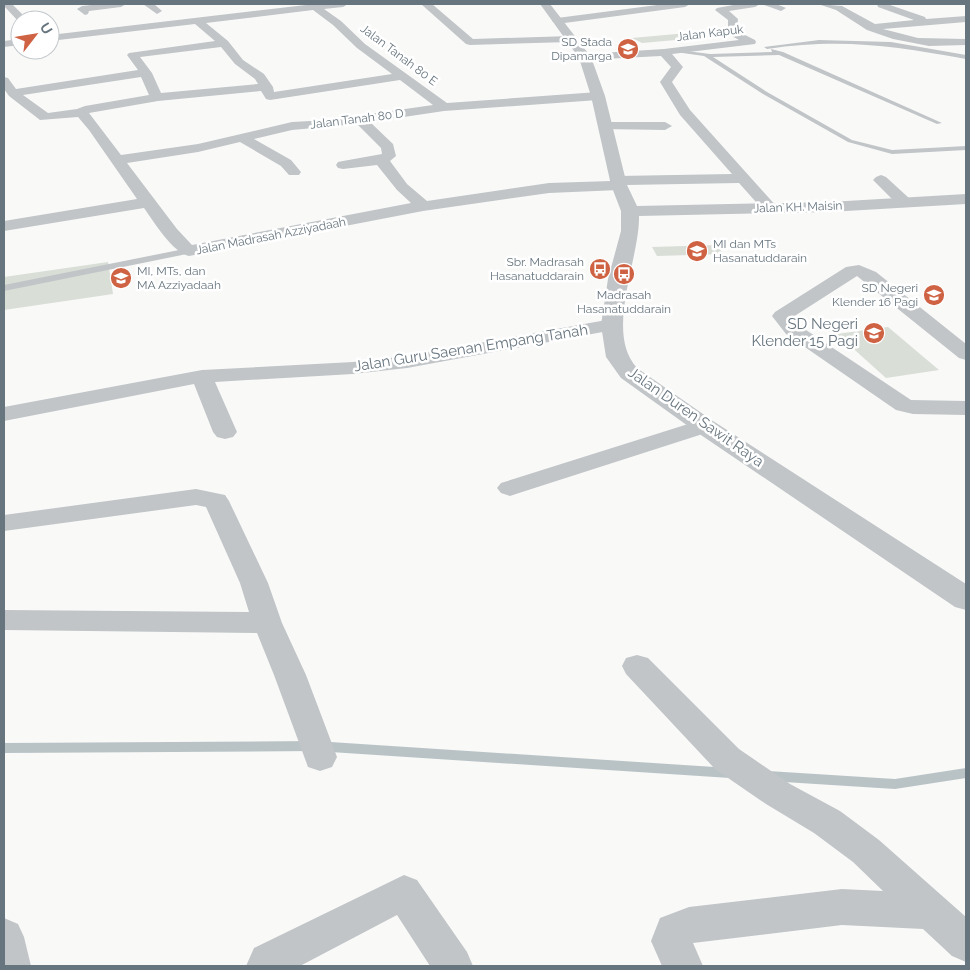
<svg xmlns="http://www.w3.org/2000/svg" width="970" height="970" font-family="Raleway,sans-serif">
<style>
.green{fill:#d9ded7}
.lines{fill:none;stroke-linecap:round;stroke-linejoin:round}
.stream{fill:#b9c3c6;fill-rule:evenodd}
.service{fill:#c1c5c8;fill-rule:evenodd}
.minor{fill:#c1c5c8;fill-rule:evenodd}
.tertiary{fill:#c1c5c8;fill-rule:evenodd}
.labels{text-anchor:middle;stroke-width:5;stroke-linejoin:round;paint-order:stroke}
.far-street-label{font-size:12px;fill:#67757f;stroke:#fff}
.far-poi-label{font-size:12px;fill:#67757f;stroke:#fff;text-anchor:end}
.poi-label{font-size:15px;fill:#67757f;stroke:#fff;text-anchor:end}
.street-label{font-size:15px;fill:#67757f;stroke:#fff}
</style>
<rect width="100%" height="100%" fill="#f9f9f8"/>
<!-- green -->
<g class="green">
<path d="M698,32L709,37L642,43L632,38Z"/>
<path d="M718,245L723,254L657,256L652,247Z"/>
<path d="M108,262L113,294L4,310V277Z"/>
<path d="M888,327L939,370L886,378L837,334Z"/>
</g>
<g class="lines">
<!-- stream -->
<g class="stream">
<path d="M315,741L730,768L734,770L736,773L734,776L730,778L315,751L4,753V743Z"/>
<path d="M966,768V778L895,789L768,781L764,780L762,776L764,772L768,771L895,779Z"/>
</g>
<!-- service -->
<g class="service">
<path d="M50,22L53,21L56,23L50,26Z"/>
<path d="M819,40L891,42L966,55V59C893,46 842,38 767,49L764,47Z"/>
<path d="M771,49L783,52L942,123L937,124L779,55L713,57L767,92L852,140L892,150L966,146V150L892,154L848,142L763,94L704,56L668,51L671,49L710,54L772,52Z"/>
<path d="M189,248L193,251L192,253L4,291V285Z"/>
</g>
<!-- minor -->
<g class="minor">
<path d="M4,4H12L28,20H20L19,22L4,6Z"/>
<path d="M100,4H126L121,7L89,11L88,14L85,15L77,9L82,6Z"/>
<path d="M143,4H154L162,11L157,14Z"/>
<path d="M305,4H348L343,7L324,9L341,21L365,44L447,103L598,92L604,96L598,100L444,111L370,122L393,144L396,156L390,161L407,184L427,201L549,183L611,181L613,178L618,176L732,174L680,115L660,82L671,67L661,56L585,60L579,57L585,54L664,49L739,40L728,34V20L715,10L717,8L739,4H760L755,7L729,11L738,19L737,31L755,40L756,42L755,44L672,54L683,67L672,82L690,110L778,208L776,211H764L739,183L626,185L624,188L619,190L549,193L423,211L189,256C172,252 154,222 144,208L4,231V221L137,199L89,130L78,117L40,120L9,96L4,89V77L8,78L16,89L138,70L127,55L129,53L215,41L195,24L50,41V35L306,5ZM313,10L333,25L357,48L392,74L274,92L273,87L264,74L243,60L228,41L206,23ZM221,47L235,64L255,79L258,84L161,93L152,73L140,57ZM141,77L149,95L85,106L77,109L48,113L23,95ZM400,80L433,105L328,120L292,122L198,144L121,155L89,113L158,101L261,91L266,99L270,100ZM357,124L381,148L382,154L343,161L338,162L336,165L338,168L343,169L377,165L397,190L411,203L192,245L177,229L127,163L198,152L240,142L281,166L289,175H299L301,172L291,160L254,139L292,130Z"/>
<path d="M421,4H432L473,39L570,36L575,39L570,42L470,45L466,44Z"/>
<path d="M665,4H690L685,7L557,24L552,21L557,18Z"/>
<path d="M761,4H776L786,8L781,11Z"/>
<path d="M818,4L842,6L875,24L914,20L878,7L877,4H887L925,17L926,19L966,16V22L883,29L918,38L966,39V45L929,46L893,39L867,30L836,10Z"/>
<path d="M20,39V45L4,47V41Z"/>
<path d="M606,122H665L672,126L665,130L601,129L599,126L601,123Z"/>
<path d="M881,175L886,177L910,199L912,202L910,205H898L873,180L876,177Z"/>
<path d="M859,265L876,272L966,344V360L959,358L857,276L793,317L800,326L911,400L966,401V415L913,414L896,410L786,334L772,316L775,312L846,267Z"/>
<path d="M612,319L619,321L622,325L619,329L407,368L353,374L215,382L237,432L233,437L225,439L217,437L213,432L194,384L4,421V407L202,370L353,362L407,356Z"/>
<path d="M704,419L712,421L716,426L712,431L519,493L510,496L501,493L497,488L501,483Z"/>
<path d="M196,489L225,495L229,501L268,583L282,623L306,675L337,757L332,767L320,771L308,767L274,675L257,633L4,630V610L249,612L240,583L206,507L196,505L4,531V515Z"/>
<path d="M637,655L648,658L739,749L790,784L840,811L879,840L966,917V962L952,956L923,929L842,925L693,943L703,966H662L651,941L660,918L689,907L842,889L883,891L853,862L814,833L766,804L715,769L626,674L622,666L626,658Z"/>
<path d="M404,875L417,880L467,952L473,966H430L397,915L300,966H246L254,948Z"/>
<path d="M4,918L18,924L24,937L31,966H4Z"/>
</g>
<!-- tertiary -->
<path class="tertiary" d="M540,4H550L591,57L605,96L627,185L637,206L829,202L966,194V204L829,212L639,216C640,259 604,332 637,368L713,421L966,584V610L955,607L695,431L621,378L606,357L601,325L608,279L621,231V211L611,185L591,96L579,58Z"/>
</g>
<!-- icons -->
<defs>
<g id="school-disc" transform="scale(1.125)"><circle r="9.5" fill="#ce6243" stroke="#fff"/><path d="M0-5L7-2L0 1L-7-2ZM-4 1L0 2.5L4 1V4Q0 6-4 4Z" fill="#fff"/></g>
<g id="bus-disc" transform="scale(1.125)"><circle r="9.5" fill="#ce6243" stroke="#fff"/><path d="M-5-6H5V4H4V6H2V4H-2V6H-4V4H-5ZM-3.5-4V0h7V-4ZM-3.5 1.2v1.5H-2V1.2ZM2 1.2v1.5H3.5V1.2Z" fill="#fff"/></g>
</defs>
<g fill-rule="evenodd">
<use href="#school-disc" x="628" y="49"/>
<use href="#school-disc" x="697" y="251"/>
<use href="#bus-disc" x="600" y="269"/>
<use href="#bus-disc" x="624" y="274"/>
<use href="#school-disc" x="121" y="278"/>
<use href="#school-disc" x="934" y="295"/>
<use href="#school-disc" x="874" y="333"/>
</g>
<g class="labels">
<!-- far-street labels -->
<g class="far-street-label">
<text transform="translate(710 33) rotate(-7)" y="4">Jalan Kapuk</text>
<text transform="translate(399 55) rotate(37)" y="4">Jalan Tanah 80 E</text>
<text transform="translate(357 119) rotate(-7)" y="4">Jalan Tanah 80 D</text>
<text transform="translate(798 207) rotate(-2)" y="4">Jalan KH. Maisin</text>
<text transform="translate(271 236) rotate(-11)" y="4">Jalan Madrasah Azziyadaah</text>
</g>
<!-- far-poi labels -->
<g class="far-poi-label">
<text x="612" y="46">SD Stada<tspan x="612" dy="14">Dipamarga</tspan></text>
<text x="713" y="248" text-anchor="start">MI dan MTs<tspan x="713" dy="14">Hasanatuddarain</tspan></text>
<text x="584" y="266">Sbr. Madrasah<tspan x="584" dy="14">Hasanatuddarain</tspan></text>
<text x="137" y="275" text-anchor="start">MI, MTs, dan<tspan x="137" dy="14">MA Azziyadaah</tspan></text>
<text x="918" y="292">SD Negeri<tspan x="918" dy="14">Klender 16 Pagi</tspan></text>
<text x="624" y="299" text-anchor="middle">Madrasah<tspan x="624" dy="14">Hasanatuddarain</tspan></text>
</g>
<!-- poi labels -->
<g class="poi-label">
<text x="858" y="329">SD Negeri<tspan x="858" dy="17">Klender 15 Pagi</tspan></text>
</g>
<!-- street labels -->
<g class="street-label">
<text transform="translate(471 348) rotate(-9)" y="5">Jalan Guru Saenan Empang Tanah</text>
<text transform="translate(696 417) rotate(35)" y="5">Jalan Duren Sawit Raya</text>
</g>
</g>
<!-- border -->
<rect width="970" height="970" fill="none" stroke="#67757f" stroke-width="10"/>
<!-- north arrow -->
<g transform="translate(35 35) rotate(59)"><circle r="24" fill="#ffffff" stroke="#c2c8cc"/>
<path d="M0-4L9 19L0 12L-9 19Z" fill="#ce6243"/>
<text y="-8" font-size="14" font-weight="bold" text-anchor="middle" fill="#67757f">U</text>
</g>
</svg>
